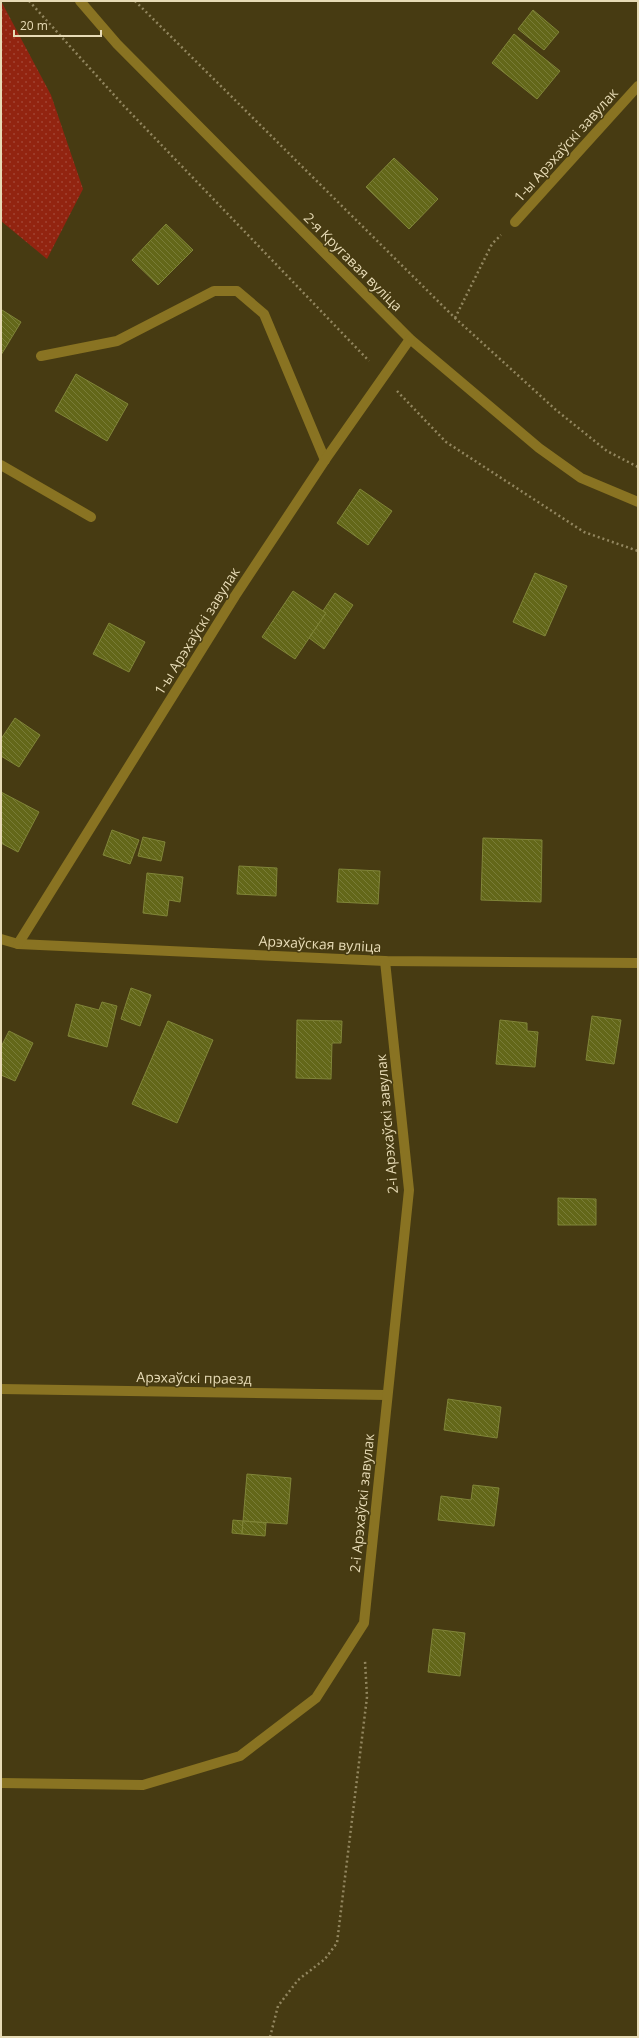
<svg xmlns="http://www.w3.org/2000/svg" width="639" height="2038" font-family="'Open Sans',sans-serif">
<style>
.grass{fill:url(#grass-dots)}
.building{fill:url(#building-back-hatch);stroke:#808538}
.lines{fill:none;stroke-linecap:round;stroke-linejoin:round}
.path{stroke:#92865f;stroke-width:2.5;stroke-dasharray:2 3;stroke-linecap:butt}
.lane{stroke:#897322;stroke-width:10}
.street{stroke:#897322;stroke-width:10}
.labels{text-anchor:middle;stroke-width:3;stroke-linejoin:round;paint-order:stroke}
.street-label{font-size:14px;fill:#e7dbb6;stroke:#473b12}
</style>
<defs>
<pattern id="grass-dots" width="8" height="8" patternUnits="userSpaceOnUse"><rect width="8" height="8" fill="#922410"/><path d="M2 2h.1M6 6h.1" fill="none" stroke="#a14331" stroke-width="1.8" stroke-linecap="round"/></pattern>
<pattern id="building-back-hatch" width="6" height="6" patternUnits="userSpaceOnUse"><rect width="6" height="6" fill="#636719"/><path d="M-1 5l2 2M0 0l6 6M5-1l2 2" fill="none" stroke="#797c38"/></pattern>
</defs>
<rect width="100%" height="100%" fill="#473b12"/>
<!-- grass -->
<path class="grass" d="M1,1L51,95L83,189L47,259L1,221Z"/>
<!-- building -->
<g class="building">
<path d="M533,10L559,32L544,50L518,29Z"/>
<path d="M514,34L560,71L537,99L492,63Z"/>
<path d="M394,158L438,199L409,229L366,187Z"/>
<path d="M166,224L193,250L158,285L132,260Z"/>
<path d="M2,310L21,322L1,355V311Z"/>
<path d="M76,374L128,404L107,441L55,411Z"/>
<path d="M360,489L392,511L368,545L337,523Z"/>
<path d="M535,573L567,586L545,636L513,622Z"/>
<path d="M293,591L326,613L295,659L262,637Z"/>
<path d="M335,593L353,605L324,649L309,638L326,613L323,611Z"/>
<path d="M109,623L145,642L129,672L93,654Z"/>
<path d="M15,718L40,735L19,767L1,756V739Z"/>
<path d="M1,792L39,812L18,852L1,843Z"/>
<path d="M112,830L139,840L130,864L103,855Z"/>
<path d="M143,837L165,842L161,861L138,856Z"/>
<path d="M483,838L542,840L541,902L481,900Z"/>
<path d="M239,866L277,868L276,896L237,894Z"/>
<path d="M339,869L380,871L378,904L337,902Z"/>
<path d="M147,873L183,877L180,902L169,900L167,916L143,913Z"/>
<path d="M131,988L151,995L140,1026L121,1019Z"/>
<path d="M102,1002L117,1006L107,1047L68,1036L76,1004L99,1010Z"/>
<path d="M592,1016L621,1020L614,1064L586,1060Z"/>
<path d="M297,1020L342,1021L341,1043H332L331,1079L296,1078Z"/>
<path d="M500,1020L527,1023V1031L538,1032L535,1067L496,1064Z"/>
<path d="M168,1021L213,1040L177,1123L132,1104Z"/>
<path d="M9,1031L33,1043L15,1081L1,1075V1047Z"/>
<path d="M558,1198L596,1199V1225H558Z"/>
<path d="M448,1399L501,1407L497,1438L444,1430Z"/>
<path d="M247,1474L291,1478L287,1524L243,1521Z"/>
<path d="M473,1485L499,1488L494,1526L438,1520L441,1496L471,1500Z"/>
<path d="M233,1520L243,1521L242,1534L232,1533Z"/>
<path d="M243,1521L266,1523L265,1536L242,1534Z"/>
<path d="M433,1629L465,1633L460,1676L428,1672Z"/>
</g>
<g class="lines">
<!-- path -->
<g class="path">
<path d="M29,1L124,106L369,361"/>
<path d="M135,1L455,318L556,410L607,451L638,467"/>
<path d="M455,318L492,244L501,235"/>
<path d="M397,391L446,442L584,532L638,551"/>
<path d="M270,2037L278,2006L298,1980L325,1959L337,1943L367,1697L365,1661"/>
</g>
<!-- lane -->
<path class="lane" d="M41,356L117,341L214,291H237L264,314L325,460"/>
<!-- street -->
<g class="street">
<path d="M80,1L117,44L410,339L539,448L581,478L638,502"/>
<path d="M515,222L638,86"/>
<path d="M1,465L91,517"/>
<path d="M1,939L18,944L385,961L638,963"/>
<path d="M18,944L235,596L325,460L410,339"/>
<path d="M1,1389L387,1395"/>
<path d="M1,1783L143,1785L240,1756L316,1698L364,1623L409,1190L385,961"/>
</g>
</g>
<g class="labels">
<!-- street labels -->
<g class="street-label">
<text transform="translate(566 145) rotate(-48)" y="5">1-ы Арэхаўскі завулак</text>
<text transform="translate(353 262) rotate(45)" y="5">2-я Кругавая вуліца</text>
<text transform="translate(197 631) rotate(-58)" y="5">1-ы Арэхаўскі завулак</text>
<text transform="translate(320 944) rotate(3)" y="5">Арэхаўская вуліца</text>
<text transform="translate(387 1124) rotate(-95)" y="5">2-і Арэхаўскі завулак</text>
<text transform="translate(194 1378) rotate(1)" y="5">Арэхаўскі праезд</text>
<text transform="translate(362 1503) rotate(-84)" y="5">2-і Арэхаўскі завулак</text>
</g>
</g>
<!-- border -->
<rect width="639" height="2038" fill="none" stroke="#e7dbb6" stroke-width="4"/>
<!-- scale -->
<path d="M14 30v6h87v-6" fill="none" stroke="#e7dbb6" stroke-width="2"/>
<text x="20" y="30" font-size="12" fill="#e7dbb6" stroke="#473b12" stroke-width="3" paint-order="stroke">20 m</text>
</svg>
